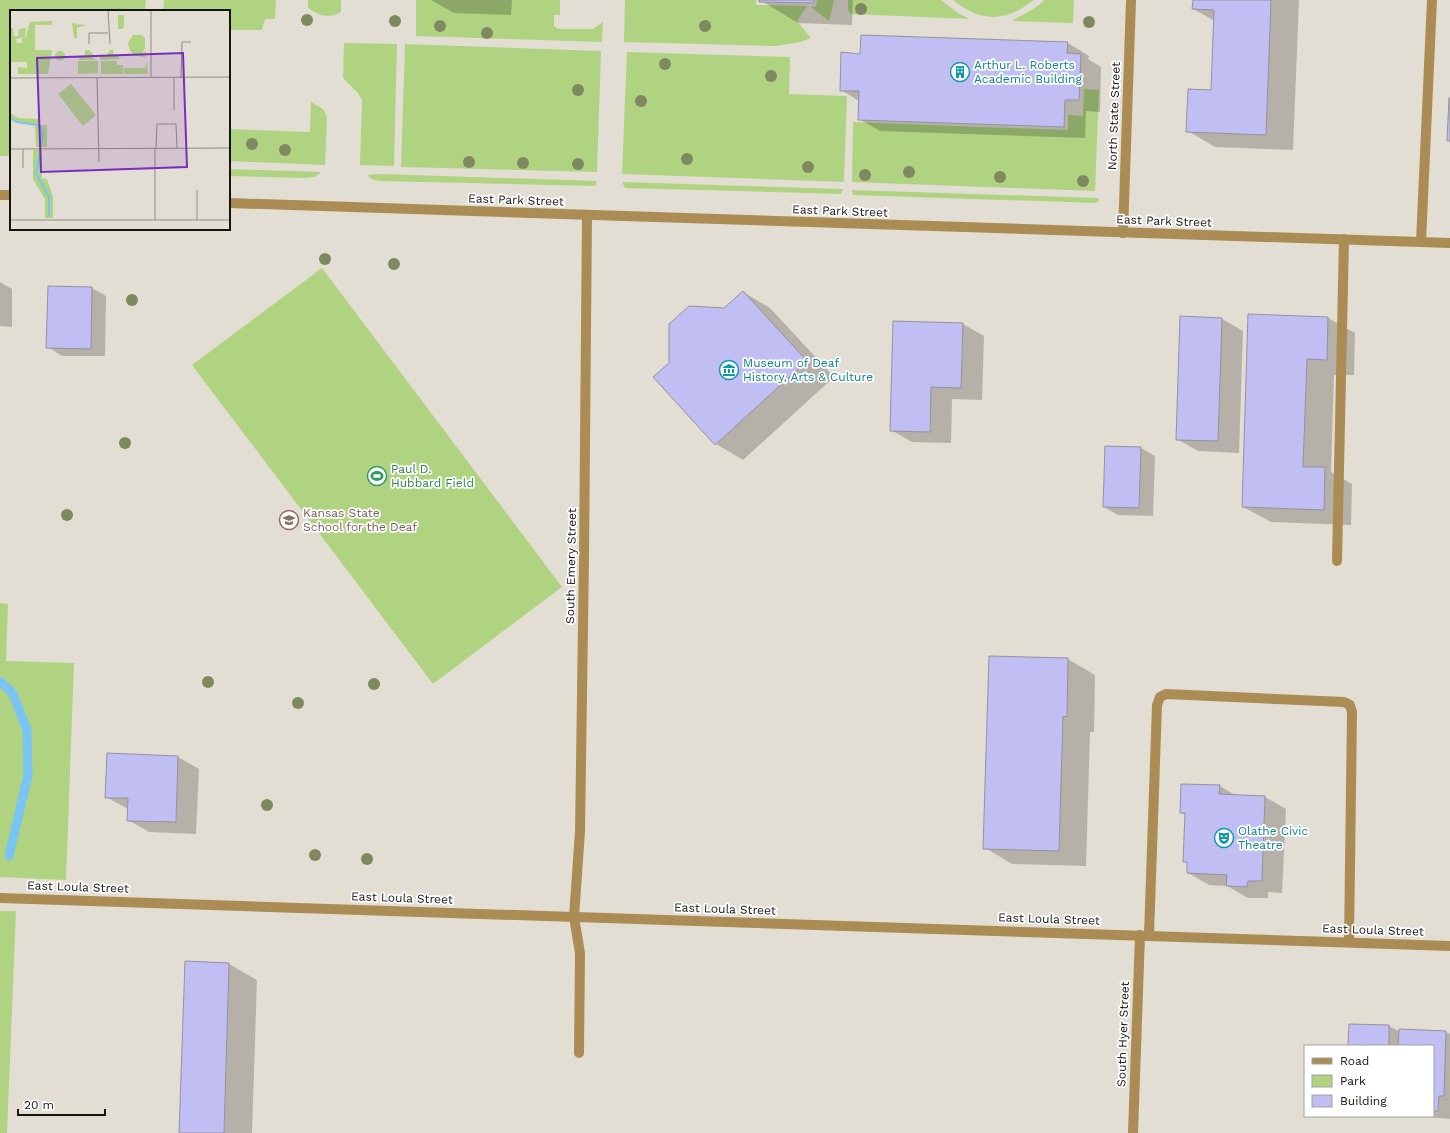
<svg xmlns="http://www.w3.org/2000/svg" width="1450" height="1133" font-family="'Work Sans',sans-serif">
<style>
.green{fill:#b0d381}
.shadow{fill:#0003}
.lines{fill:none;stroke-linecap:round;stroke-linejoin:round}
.stream{stroke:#79c4f3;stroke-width:9}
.building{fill:#c1bef4;stroke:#93929d}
.service{stroke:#ab8c54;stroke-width:10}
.minor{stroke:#ab8c54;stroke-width:10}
.tree{fill:#7f895f}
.labels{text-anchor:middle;stroke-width:3.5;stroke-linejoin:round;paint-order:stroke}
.culture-label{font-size:12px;fill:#0d838f;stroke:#fff;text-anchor:start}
.street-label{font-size:12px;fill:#161411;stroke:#fff}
.leisure-label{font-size:12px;fill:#27864d;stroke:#fff;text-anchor:start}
.education-label{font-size:12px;fill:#785e54;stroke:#fff;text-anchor:start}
.inset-river{fill:none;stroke:#79c4f3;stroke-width:2}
.inset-road{fill:none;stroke:#918d85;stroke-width:1}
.view{fill:#7b2cbf;fill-opacity:0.15;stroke:#7b2cbf;stroke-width:2}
.inset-edge{fill:none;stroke:#161411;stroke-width:2}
</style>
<rect width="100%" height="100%" fill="#e3ded3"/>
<!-- green -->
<g class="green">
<path d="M0,0H146L145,11H11V156H0Z"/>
<path d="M164,0H276L275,19H265L262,30H229V11H163Z"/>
<path d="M308,0H341V12C328,19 320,16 308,8Z"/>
<path d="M416,0H560V15H554V26L558,29H593L603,22L602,42L416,36Z"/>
<path d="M625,0H756V5L807,6L797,21L811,38L800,42L776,46L624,42Z"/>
<path d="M817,0H834L829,21L811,7L816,6Z"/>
<path d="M848,0H941L958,13L970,19L851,14L848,10Z"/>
<path d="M953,0H1034C1005,22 982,23 953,0Z"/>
<path d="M1044,0H1074L1073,23L1012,21L1038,6Z"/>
<path d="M344,43L397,44L394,166L360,165L362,100L358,93L343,78Z"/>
<path d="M405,44L601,51L597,172L401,167Z"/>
<path d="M627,52L790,57L789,94L847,96L844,182L622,174Z"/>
<path d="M1084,89L1099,90L1095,191L852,182L853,122L1068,130V115L1083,116Z"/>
<path d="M311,102L323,109L327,117L325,165L229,161V129L310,132Z"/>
<path d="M229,169L321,172L315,177L305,178L229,176Z"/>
<path d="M381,174L597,181L595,186L379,181L371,179L367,175Z"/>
<path d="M622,182L843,189L841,194L625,188Z"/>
<path d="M852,190L1098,198L1099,200L1096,203L853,195Z"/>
<path d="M322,268L562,587L433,684L192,365Z"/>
<path d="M0,603L8,604L6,661L74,663L66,880L0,877Z"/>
<path d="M0,911H16L7,1133H0Z"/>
</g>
<!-- shadow -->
<g class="shadow">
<path d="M431,0H512L511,15L454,13Z"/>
<path d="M760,0H853L852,25L798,23Z"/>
<path d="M1194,0H1299L1293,150L1215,147L1188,131L1212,91L1215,21L1193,9Z"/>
<path d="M1068,43L1089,56L1088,59L1101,67L1100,112L1086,111L1085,138L880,131L859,119V101L841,90L861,55Z"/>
<path d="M0,282L12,289V327L0,326Z"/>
<path d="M92,288L106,296L105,356H62L48,347Z"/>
<path d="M743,292L770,308L834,377L743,460L716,444L724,309Z"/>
<path d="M1249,315L1328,318L1355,333L1354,375H1334L1331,472L1352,484L1351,525L1271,522L1243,507Z"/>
<path d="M1222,319L1243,331L1239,453L1198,451L1177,439Z"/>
<path d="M963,324L984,336L982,400L952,399L951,443L912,442L891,430Z"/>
<path d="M1141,448L1155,456L1153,516L1118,515L1104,507Z"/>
<path d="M990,657L1068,659L1095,675L1094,732H1090L1086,866L1012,864L985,848Z"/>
<path d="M178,757L199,769L196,834L149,832L128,820V809L106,797Z"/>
<path d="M1220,786L1235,795L1265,797L1286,809L1282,893L1268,892V898H1248L1227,886L1209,885L1188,873V864L1184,861L1186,815L1181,813Z"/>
<path d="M186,962L229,964L257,980L252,1133H180Z"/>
<path d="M1350,1025L1389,1026L1400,1032V1030L1446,1032L1450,1034V1119L1418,1116H1433V1046H1349Z"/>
</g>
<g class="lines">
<!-- stream -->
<path class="stream" d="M0,681L13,694L27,730L28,775L9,856"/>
</g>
<!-- building -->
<g class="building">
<path d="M759,0H814V3L759,2Z"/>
<path d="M1193,0H1271L1266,135L1186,132L1188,89L1211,90L1214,10L1192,9Z"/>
<path d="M861,35L1068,42L1067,53L1081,54L1079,100H1065L1064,127L858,120L859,91H840L841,52L860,54Z"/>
<path d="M1449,98H1450V141H1447Z"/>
<path d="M48,286L92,287L91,349L46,348Z"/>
<path d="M743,291L807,361L715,445L653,377L669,363V324L689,306L724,308Z"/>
<path d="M1248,314L1328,317L1327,360L1307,359L1303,467H1325L1324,510L1242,507Z"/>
<path d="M1180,316L1222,318L1218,441L1176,440Z"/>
<path d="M893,321L963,323L961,388L931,387L930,432L890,431Z"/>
<path d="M1105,446L1141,447L1139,508L1103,507Z"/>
<path d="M989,656L1068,658L1067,717L1063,716L1059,851L983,849Z"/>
<path d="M107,753L178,756L176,822L127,821L128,798H105Z"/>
<path d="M1181,784L1220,785L1219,794L1265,796L1262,881H1248L1247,887L1226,886L1227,875L1187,873V862H1183L1185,813H1180Z"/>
<path d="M185,961L229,963L224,1133H179Z"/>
<path d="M1349,1024L1389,1025V1046H1348Z"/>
<path d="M1399,1029L1446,1031L1444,1096H1439L1438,1111H1433V1046H1398Z"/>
</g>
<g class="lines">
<!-- service -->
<g class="service">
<path d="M1421,242L1432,0"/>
<path d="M1337,561L1344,239"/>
<path d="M574,917L580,953L579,1053"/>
<path d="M1149,935L1157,705L1160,697L1166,694L1344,702L1350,705L1352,712L1349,942"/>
</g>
<!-- minor -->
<g class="minor">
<path d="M0,195H11"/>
<path d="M229,203L1450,243"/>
<path d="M1123,233L1131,0"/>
<path d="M0,898L1450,946"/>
<path d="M574,917L580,831L584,557L587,215"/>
<path d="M1133,1133L1140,935"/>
</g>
</g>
<!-- trees -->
<g class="tree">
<circle cx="861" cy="9" r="6"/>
<circle cx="307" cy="20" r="6"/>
<circle cx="395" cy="21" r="6"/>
<circle cx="1089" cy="22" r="6"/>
<circle cx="440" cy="26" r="6"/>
<circle cx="705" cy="26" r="6"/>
<circle cx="487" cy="33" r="6"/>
<circle cx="665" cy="64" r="6"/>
<circle cx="771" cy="76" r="6"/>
<circle cx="578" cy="90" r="6"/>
<circle cx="641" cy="101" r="6"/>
<circle cx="252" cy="144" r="6"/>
<circle cx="285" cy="150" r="6"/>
<circle cx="687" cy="159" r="6"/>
<circle cx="469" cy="162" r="6"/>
<circle cx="523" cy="163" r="6"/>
<circle cx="578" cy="164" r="6"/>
<circle cx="808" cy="167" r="6"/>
<circle cx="909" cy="172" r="6"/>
<circle cx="865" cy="175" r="6"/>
<circle cx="1000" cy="177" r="6"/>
<circle cx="1083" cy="181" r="6"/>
<circle cx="325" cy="259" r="6"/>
<circle cx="394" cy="264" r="6"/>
<circle cx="132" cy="300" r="6"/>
<circle cx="125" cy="443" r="6"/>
<circle cx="67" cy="515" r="6"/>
<circle cx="208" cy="682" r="6"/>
<circle cx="374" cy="684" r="6"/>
<circle cx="298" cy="703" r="6"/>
<circle cx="267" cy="805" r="6"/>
<circle cx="315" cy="855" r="6"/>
<circle cx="367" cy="859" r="6"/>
</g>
<!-- icons -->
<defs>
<g id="building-ring" transform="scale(1)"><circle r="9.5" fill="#fff" stroke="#0f9aa8" stroke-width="1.5"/><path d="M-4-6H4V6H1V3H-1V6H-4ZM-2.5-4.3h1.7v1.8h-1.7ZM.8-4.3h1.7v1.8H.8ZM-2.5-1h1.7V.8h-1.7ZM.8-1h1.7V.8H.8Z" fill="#0f9aa8"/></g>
<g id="museum-ring" transform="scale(1)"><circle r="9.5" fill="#fff" stroke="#0f9aa8" stroke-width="1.5"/><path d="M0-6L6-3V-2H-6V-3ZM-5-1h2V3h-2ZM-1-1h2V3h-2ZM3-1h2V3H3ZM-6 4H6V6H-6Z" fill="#0f9aa8"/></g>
<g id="stadium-ring" transform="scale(1)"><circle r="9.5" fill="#fff" stroke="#2e9e5b" stroke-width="1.5"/><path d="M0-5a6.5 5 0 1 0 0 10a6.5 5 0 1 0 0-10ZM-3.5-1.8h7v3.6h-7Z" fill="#2e9e5b"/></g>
<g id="school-ring" transform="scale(1)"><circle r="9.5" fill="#fff" stroke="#8d6e63" stroke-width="1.5"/><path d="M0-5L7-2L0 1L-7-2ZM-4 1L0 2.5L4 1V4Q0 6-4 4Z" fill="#8d6e63"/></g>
<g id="theatre-ring" transform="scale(1)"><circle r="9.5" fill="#fff" stroke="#0f9aa8" stroke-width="1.5"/><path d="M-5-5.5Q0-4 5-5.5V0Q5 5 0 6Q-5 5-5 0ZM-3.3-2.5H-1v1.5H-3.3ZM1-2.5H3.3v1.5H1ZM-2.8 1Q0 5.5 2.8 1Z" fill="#0f9aa8"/></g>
</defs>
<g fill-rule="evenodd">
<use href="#building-ring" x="960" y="72"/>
<use href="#museum-ring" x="729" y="370"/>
<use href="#stadium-ring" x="377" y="476"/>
<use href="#school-ring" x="289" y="520"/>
<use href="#theatre-ring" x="1224" y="838"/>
</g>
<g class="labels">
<!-- culture labels -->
<g class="culture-label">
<text x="974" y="69">Arthur L. Roberts<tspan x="974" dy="14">Academic Building</tspan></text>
<text x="743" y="367">Museum of Deaf<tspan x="743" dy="14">History, Arts &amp; Culture</tspan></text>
<text x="1238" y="835">Olathe Civic<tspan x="1238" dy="14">Theatre</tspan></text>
</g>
<!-- street labels -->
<g class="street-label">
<text transform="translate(1114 116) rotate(-88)" y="4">North State Street</text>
<text transform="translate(516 200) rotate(2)" y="4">East Park Street</text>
<text transform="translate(840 211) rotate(2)" y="4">East Park Street</text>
<text transform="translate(1164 221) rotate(2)" y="4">East Park Street</text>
<text transform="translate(571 566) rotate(-89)" y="4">South Emery Street</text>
<text transform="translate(78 887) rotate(2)" y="4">East Loula Street</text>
<text transform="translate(402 898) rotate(2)" y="4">East Loula Street</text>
<text transform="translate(725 909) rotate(2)" y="4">East Loula Street</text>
<text transform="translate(1049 919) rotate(2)" y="4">East Loula Street</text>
<text transform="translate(1373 930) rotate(2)" y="4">East Loula Street</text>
<text transform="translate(1123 1034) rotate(-88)" y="4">South Hyer Street</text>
</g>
<!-- leisure labels -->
<g class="leisure-label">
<text x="391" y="473">Paul D.<tspan x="391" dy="14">Hubbard Field</tspan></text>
</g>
<!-- education labels -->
<g class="education-label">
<text x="303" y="517">Kansas State<tspan x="303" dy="14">School for the Deaf</tspan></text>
</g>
</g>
<!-- overview -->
<g transform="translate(10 10)">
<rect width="220" height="220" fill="#e3ded3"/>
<path d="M108,5H114V17L112,19H108ZM42,11V15H25V40H42L38,64H8V57L17,58V52H1L0,18H3L4,26H8L9,19L16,18L15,27L6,29L7,33H12V28L20,27H16L20,12ZM62,13L67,14L68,16V14L76,15L67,18V28H64ZM123,25H132L135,28V38L131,46L136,40L135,47L126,46L120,41L118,33ZM75,40H79L84,45L83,49L88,50H69V46H75ZM100,40H103L104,46H109V49L90,50V45H97ZM45 46a5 5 0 1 1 10 0a5 5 0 1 1-10 0ZM68,51H88V63L68,64ZM91,51H107V55H113V64H91ZM137,53L138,64H114V58H135ZM61,74L86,105L73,116L48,84ZM0,103L8,108L30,109V115H37V137H26L25,116L4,112L0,109ZM23,140H32V168L37,169L43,187V208H35V189L23,169Z" fill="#b0d381"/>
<path class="inset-river" d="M0,108L7,112L28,115L33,122L31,134M30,143L26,163L39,187V206"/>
<path class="inset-road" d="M98,0L100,34M141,0V68M79,34V23H98M0,68L220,67M87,68L89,152M164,68V100M171,68L172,32H181M146,138L147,114H166L167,138M0,139L220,138M13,158V139M0,210H220M145,210V138M187,210V180"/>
<path class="view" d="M173,43L177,157L31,162L27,48Z"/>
<rect width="220" height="220" class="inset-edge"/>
</g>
<!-- legend -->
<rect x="1304" y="1045" width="130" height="72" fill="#ffffff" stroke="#a2a1a0"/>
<rect x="1312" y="1058" width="20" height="6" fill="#ab8c54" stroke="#a2a1a0"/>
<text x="1340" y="1065" font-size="12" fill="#161411">Road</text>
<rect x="1312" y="1075" width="20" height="12" fill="#b0d381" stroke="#a2a1a0"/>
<text x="1340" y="1085" font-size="12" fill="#161411">Park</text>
<rect x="1312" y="1095" width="20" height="12" fill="#c1bef4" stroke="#a2a1a0"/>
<text x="1340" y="1105" font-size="12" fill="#161411">Building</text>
<!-- scale -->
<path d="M18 1109v6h87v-6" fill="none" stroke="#161411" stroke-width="2"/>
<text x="24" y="1109" font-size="12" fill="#161411" stroke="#ffffff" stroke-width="3" paint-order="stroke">20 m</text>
</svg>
